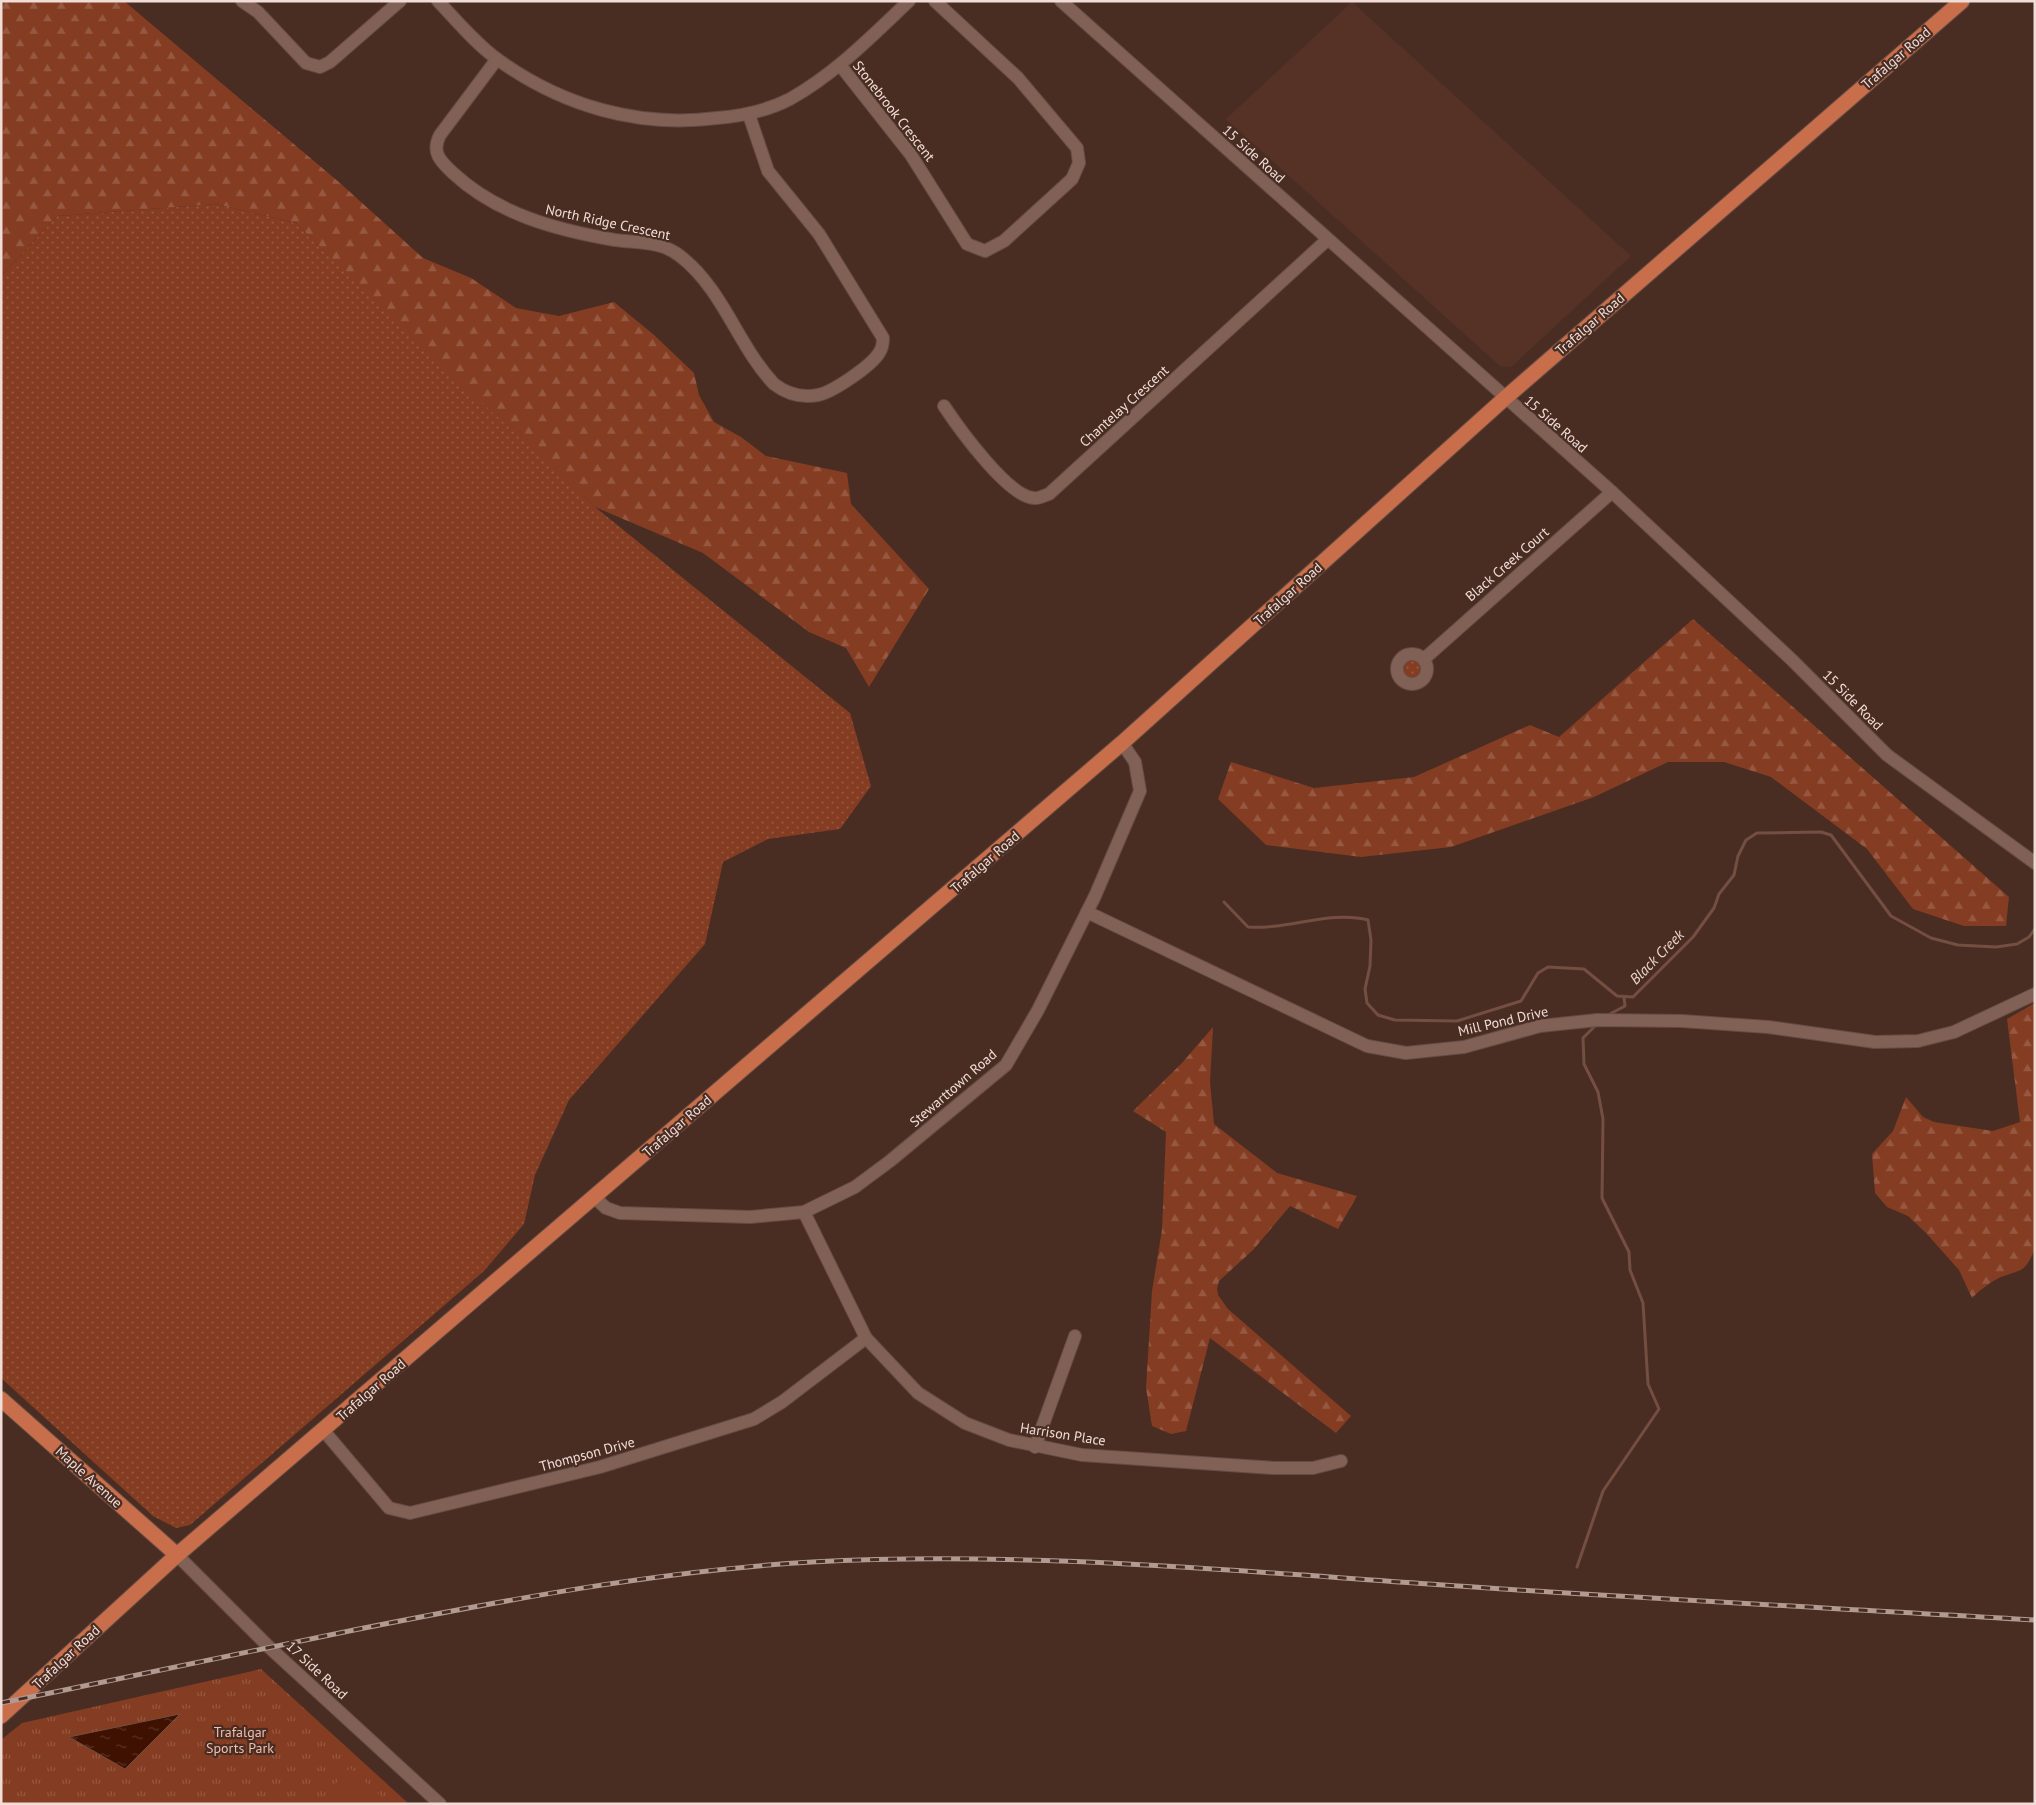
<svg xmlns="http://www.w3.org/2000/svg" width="2036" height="1805" font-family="'PT Sans',sans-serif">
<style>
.built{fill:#563226}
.grass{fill:url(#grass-dots)}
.forest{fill:url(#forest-firs)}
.park{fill:url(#park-tufts)}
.pitch{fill:#843c22}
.water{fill:url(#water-ripples);stroke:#744e41}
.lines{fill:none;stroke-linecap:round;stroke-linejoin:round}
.stream{stroke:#744e41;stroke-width:3}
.minor-casing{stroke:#654c44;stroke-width:14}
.major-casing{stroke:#654c44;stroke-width:17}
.minor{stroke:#816155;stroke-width:12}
.major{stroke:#c96e4b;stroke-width:15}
.rail-casing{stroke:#b19a92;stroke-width:5}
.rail{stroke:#492d23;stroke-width:3;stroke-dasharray:9;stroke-linecap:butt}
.labels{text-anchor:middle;stroke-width:4.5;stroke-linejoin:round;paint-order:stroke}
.street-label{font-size:14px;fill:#f1ddd7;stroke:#492d23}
.park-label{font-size:14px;fill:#efbead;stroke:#492d23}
.water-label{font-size:15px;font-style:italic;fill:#edd4cb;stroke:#492d23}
</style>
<defs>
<pattern id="grass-dots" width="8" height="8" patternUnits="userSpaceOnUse" patternTransform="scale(1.25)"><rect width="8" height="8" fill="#843c22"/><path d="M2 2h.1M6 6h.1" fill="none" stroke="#965841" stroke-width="1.8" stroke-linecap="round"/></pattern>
<pattern id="forest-firs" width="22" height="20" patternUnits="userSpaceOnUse" patternTransform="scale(1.25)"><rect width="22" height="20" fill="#843c22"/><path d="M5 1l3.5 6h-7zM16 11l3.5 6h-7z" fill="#965841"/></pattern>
<pattern id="park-tufts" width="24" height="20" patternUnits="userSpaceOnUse" patternTransform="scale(1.25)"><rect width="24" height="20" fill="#843c22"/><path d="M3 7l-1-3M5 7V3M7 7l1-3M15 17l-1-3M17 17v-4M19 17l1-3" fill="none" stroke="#965841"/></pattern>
<pattern id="water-ripples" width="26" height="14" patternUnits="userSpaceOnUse" patternTransform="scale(1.25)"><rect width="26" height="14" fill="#3e1101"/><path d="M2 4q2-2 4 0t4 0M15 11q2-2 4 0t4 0" fill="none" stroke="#5a3325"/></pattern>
</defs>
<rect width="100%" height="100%" fill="#492d23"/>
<!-- built -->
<path class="built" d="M1352,2L1631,256L1511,367L1500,366L1226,119Z"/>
<!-- grass -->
<g class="grass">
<path d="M216,204L296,223L595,507L850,713L871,786L840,829L768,839L723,862L705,944L569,1100L535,1175L524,1224L484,1271L190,1525L176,1528L153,1516L1,1378V276L57,216Z"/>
<circle cx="1411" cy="669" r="10"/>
</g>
<!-- forest -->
<g class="forest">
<path d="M1,1H124L340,183L423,258L471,278L516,308L559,316L614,302L654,335L694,373L699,395L714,422L741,437L766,456L847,473L851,504L929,589L869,687L846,648L809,632L703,553L595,507L465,387L296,223L216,204L57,216L1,276Z"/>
<path d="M1693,619L2009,897L2006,926H1964L1913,909L1867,849L1771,777L1724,762H1668L1594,797L1451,847L1361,857L1266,845L1218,799L1231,762L1314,788L1414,777L1530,725L1559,737Z"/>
<path d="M2035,1003V1249C2024,1273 2023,1269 2001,1277C1990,1282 1980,1290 1972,1298L1959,1270L1926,1233L1908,1216L1887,1207L1875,1193L1872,1154L1893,1131L1906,1097L1923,1117L1934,1122L1993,1131L2020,1122L2007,1019Z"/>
<path d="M1213,1027L1210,1082L1214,1124L1277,1173L1357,1196L1338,1229L1290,1206L1253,1250L1219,1281L1217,1289L1218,1295L1228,1309L1351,1416L1336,1433L1210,1338L1186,1431L1171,1434L1152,1426L1146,1388L1152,1291L1162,1230L1166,1132L1133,1111L1182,1063Z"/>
</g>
<!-- park -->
<path class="park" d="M261,1669L409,1804H1V1740L22,1723Z"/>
<!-- pitch -->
<path class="pitch" d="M350,1768L389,1804H317Z"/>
<!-- water -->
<path class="water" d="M180,1714L125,1769L69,1737Z"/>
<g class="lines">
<!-- stream -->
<g class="stream">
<path d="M1224,902L1248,927C1287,930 1331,910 1368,920L1371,940L1370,966L1365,989L1367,1003L1378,1015L1395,1020L1457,1021L1521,1001L1538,973L1548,967L1584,969L1617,996L1633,997L1693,937L1714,908L1719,894L1734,875L1738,856L1746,840L1757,833L1821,832L1831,835L1891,916L1931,938L1958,945L1996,947L2017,944L2029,937L2035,929"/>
<path d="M1606,1016L1625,1006L1624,997"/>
<path d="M1577,1567L1603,1491L1659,1409L1648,1384L1643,1303L1630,1270L1629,1252L1602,1198L1603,1119L1598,1092L1584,1064L1583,1038L1596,1025"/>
</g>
<!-- minor casing -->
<g class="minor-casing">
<g id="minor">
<path d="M242,1L258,12L306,63L320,67L330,62L400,1"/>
<path d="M438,1C457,21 475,43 497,59C562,106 638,128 717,118C742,116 767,111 790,99C835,74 872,36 909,1"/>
<path d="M1061,1L1612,492L1792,660L1887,755L2035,863"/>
<path d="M497,59L440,135C431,152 440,161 453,173C497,214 556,230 615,240C637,243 662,241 680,256C723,289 738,346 774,384C787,394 802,398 818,395C833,392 871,366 879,353C882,349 883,344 883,338L819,234L768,171L749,115"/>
<path d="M840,65L911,155L967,244L985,251L1004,241L1072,179L1079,163L1077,148L1018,78L935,1"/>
<path d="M944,406C958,427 1008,497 1034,498C1039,499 1045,495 1049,494L1327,240"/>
<circle cx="1412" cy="669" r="15"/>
<path d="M1424,659L1612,492"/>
<path d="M1087,912L1367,1046L1406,1053L1464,1047L1540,1026L1597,1020L1682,1021L1768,1027L1875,1042L1918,1041L1954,1032L2035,994"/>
<path d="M594,1197L606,1208L620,1213L750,1217L804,1212L855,1187L890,1161L1006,1065L1038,1010L1095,896L1140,791L1135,762L1122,743"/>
<path d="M804,1212L866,1338L918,1393L965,1423L1009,1440L1082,1455L1274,1468H1313L1341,1461"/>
<path d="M324,1431L389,1508L410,1513L600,1467L754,1419L782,1402L866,1338"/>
<path d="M1035,1447L1075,1336"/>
<path d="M177,1555L270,1648L440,1804"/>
</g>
</g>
<!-- major casing -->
<g class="major-casing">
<g id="major">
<path d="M1,1399L177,1555"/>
<path d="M1,1716L177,1555L1122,743L1504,399L1962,1"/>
</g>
</g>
<!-- minor -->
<use href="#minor" class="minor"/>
<!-- major -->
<use href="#major" class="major"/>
<!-- rail casing -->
<g class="rail-casing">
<path id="rail" d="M1,1703C119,1679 237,1654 354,1630C506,1600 657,1571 812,1562C1018,1551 1223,1570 1429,1584C1630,1598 1833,1608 2035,1620"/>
</g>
<!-- rail -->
<use href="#rail" class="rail"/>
</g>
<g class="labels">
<!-- street labels -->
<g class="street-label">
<text transform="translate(1896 58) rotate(-41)" y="5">Trafalgar Road</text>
<text transform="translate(894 111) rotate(52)" y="5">Stonebrook Crescent</text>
<text transform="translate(1254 154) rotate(42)" y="5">15 Side Road</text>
<text transform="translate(608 222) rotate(12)" y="5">North Ridge Crescent</text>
<text transform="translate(1590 324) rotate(-41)" y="5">Trafalgar Road</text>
<text transform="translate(1124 406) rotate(-42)" y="5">Chantelay Crescent</text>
<text transform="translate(1556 424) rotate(41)" y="5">15 Side Road</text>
<text transform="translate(1507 564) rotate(-41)" y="5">Black Creek Court</text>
<text transform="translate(1288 594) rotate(-42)" y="5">Trafalgar Road</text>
<text transform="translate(1853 700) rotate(45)" y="5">15 Side Road</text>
<text transform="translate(985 862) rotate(-41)" y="5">Trafalgar Road</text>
<text transform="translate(1503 1021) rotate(-13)" y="5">Mill Pond Drive</text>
<text transform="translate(953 1088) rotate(-41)" y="5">Stewarttown Road</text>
<text transform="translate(677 1126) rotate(-41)" y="5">Trafalgar Road</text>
<text transform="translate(371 1390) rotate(-41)" y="5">Trafalgar Road</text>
<text transform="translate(1063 1434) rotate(9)" y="5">Harrison Place</text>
<text transform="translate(587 1454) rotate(-15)" y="5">Thompson Drive</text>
<text transform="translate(89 1477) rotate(42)" y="5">Maple Avenue</text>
<text transform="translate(66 1657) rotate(-43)" y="5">Trafalgar Road</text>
<text transform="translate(317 1670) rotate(43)" y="5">17 Side Road</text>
</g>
<!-- park labels -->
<g class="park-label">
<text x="240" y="1737">Trafalgar<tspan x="240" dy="16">Sports Park</tspan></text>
</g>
<!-- water labels -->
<g class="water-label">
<text transform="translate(1657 957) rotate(-45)" y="5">Black Creek</text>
</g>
</g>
<!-- border -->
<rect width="2036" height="1805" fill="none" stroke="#f1ddd7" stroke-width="5"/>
</svg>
